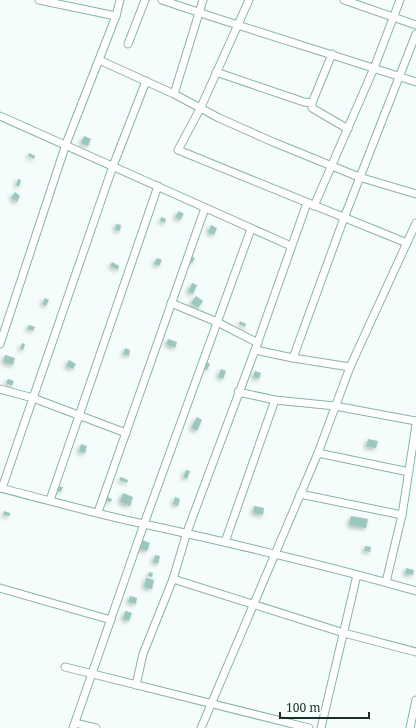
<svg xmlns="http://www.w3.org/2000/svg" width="416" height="728" font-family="'Noto Serif',serif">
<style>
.building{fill:#9bc8bd;filter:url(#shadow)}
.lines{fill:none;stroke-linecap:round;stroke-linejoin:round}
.minor-casing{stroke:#88b4aa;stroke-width:9}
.minor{stroke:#fff;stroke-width:7}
</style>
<defs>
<filter id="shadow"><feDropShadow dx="-2" dy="2" stdDeviation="2" flood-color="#0004"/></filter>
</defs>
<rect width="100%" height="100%" fill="#f4fdfb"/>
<!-- building -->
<g class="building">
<path d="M84,136L91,139L88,146L81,143Z"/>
<path d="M29,153L35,156L34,159L28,156Z"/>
<path d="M18,179L21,180L19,187L16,185Z"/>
<path d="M15,192L20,196L17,202L11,198Z"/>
<path d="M179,211L184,214L180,220L175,217Z"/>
<path d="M161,217L166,219L165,223L160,221Z"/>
<path d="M116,224L121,225L120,231L115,230Z"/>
<path d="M211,225L217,228L214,235L208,232Z"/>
<path d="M189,256L195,258L192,263L187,261Z"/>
<path d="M157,258L162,260L159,266L154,264Z"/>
<path d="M112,262L119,266L118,270L110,266Z"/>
<path d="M192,283L197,285L193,294L188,292Z"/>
<path d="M196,296L203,301L198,308L191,303Z"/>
<path d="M45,298L49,300L46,306L42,304Z"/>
<path d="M240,321L246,324L245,327L239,324Z"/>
<path d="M29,325L35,327L33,331L27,329Z"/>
<path d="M168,339L177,342L175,348L166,344Z"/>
<path d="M22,343L25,344L23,350L20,349Z"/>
<path d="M125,348L130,350L129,356L123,354Z"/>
<path d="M5,355L15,358L13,365L3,362Z"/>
<path d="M69,360L76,364L73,369L66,366Z"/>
<path d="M206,362L210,364L207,370L203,368Z"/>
<path d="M221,369L226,371L223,379L218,377Z"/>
<path d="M255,371L261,373L259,379L253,377Z"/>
<path d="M8,379L14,381L12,386L6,383Z"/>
<path d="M197,417L202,420L197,431L191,428Z"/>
<path d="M368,439L378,441L376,448L366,447Z"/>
<path d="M81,444L87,446L85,453L79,452Z"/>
<path d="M186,470L190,471L187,479L183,477Z"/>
<path d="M121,477L128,480L127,483L119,480Z"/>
<path d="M56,486L63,487L61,492L55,490Z"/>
<path d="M123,493L133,497L130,506L120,502Z"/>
<path d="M105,496L112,499L111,502L104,500Z"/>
<path d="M175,497L180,499L178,506L173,504Z"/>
<path d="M254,506L264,508L263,515L253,513Z"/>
<path d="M4,511L10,513V516L3,515Z"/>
<path d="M351,516L368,519L366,528L349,525Z"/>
<path d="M142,540L150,543L147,551L138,548Z"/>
<path d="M365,546L371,547L370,552L364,551Z"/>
<path d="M155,555L160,556L158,564L153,562Z"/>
<path d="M406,568L414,570L413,575L405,574Z"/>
<path d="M149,572L153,573L152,577L148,576Z"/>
<path d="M146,578L154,580L152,589L144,587Z"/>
<path d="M130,596L137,598L136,604L128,602Z"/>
<path d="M125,611L132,613L129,621L123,619Z"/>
</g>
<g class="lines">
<!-- minor casing -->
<g class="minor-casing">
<g id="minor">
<path d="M39,0L116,16"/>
<path d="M162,0C246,29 332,54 416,82"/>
<path d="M249,0L201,107L178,150L407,243"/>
<path d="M344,0L416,25"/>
<path d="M128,44L145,0"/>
<path d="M99,60L174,94L219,118L273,142L359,177L416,194"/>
<path d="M216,72L304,102L312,103V108L348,129"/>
<path d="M174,94L203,0"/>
<path d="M312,103L332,54"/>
<path d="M0,116L291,246"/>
<path d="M314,206L374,68L400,0"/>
<path d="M171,303L217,322L258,343"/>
<path d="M0,344L66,144L116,16L120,0"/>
<path d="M255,350L293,358L350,367"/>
<path d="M293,358L344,218L416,34"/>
<path d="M0,389L33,398L126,433"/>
<path d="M238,392L275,400L335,406L416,421"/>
<path d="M318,453L409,472"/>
<path d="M0,488C48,500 96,514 144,524C235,544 327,565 416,591"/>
<path d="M2,488L113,166L146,81"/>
<path d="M300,494L402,515"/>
<path d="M50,500L158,186"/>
<path d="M98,512L205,208"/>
<path d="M225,542L275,400"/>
<path d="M173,579L344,633L416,652"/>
<path d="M386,582L402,515L416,425"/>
<path d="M0,588L111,620"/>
<path d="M65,667L309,728"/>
<path d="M136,685L143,654L173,579L187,532L255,350L307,203"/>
<path d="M75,723L96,728"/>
<path d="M73,728L144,524L251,229"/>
<path d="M201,728L318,453L350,367L416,223"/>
<path d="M321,728L357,575"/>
<path d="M410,728L416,700"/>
</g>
</g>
<!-- minor -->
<use href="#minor" class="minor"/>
</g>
<!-- scale -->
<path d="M280 712v6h89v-6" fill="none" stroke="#1b2d29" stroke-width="2"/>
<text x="286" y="712" font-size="12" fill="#1b2d29" stroke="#f4fdfb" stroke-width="3" paint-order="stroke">100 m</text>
</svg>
